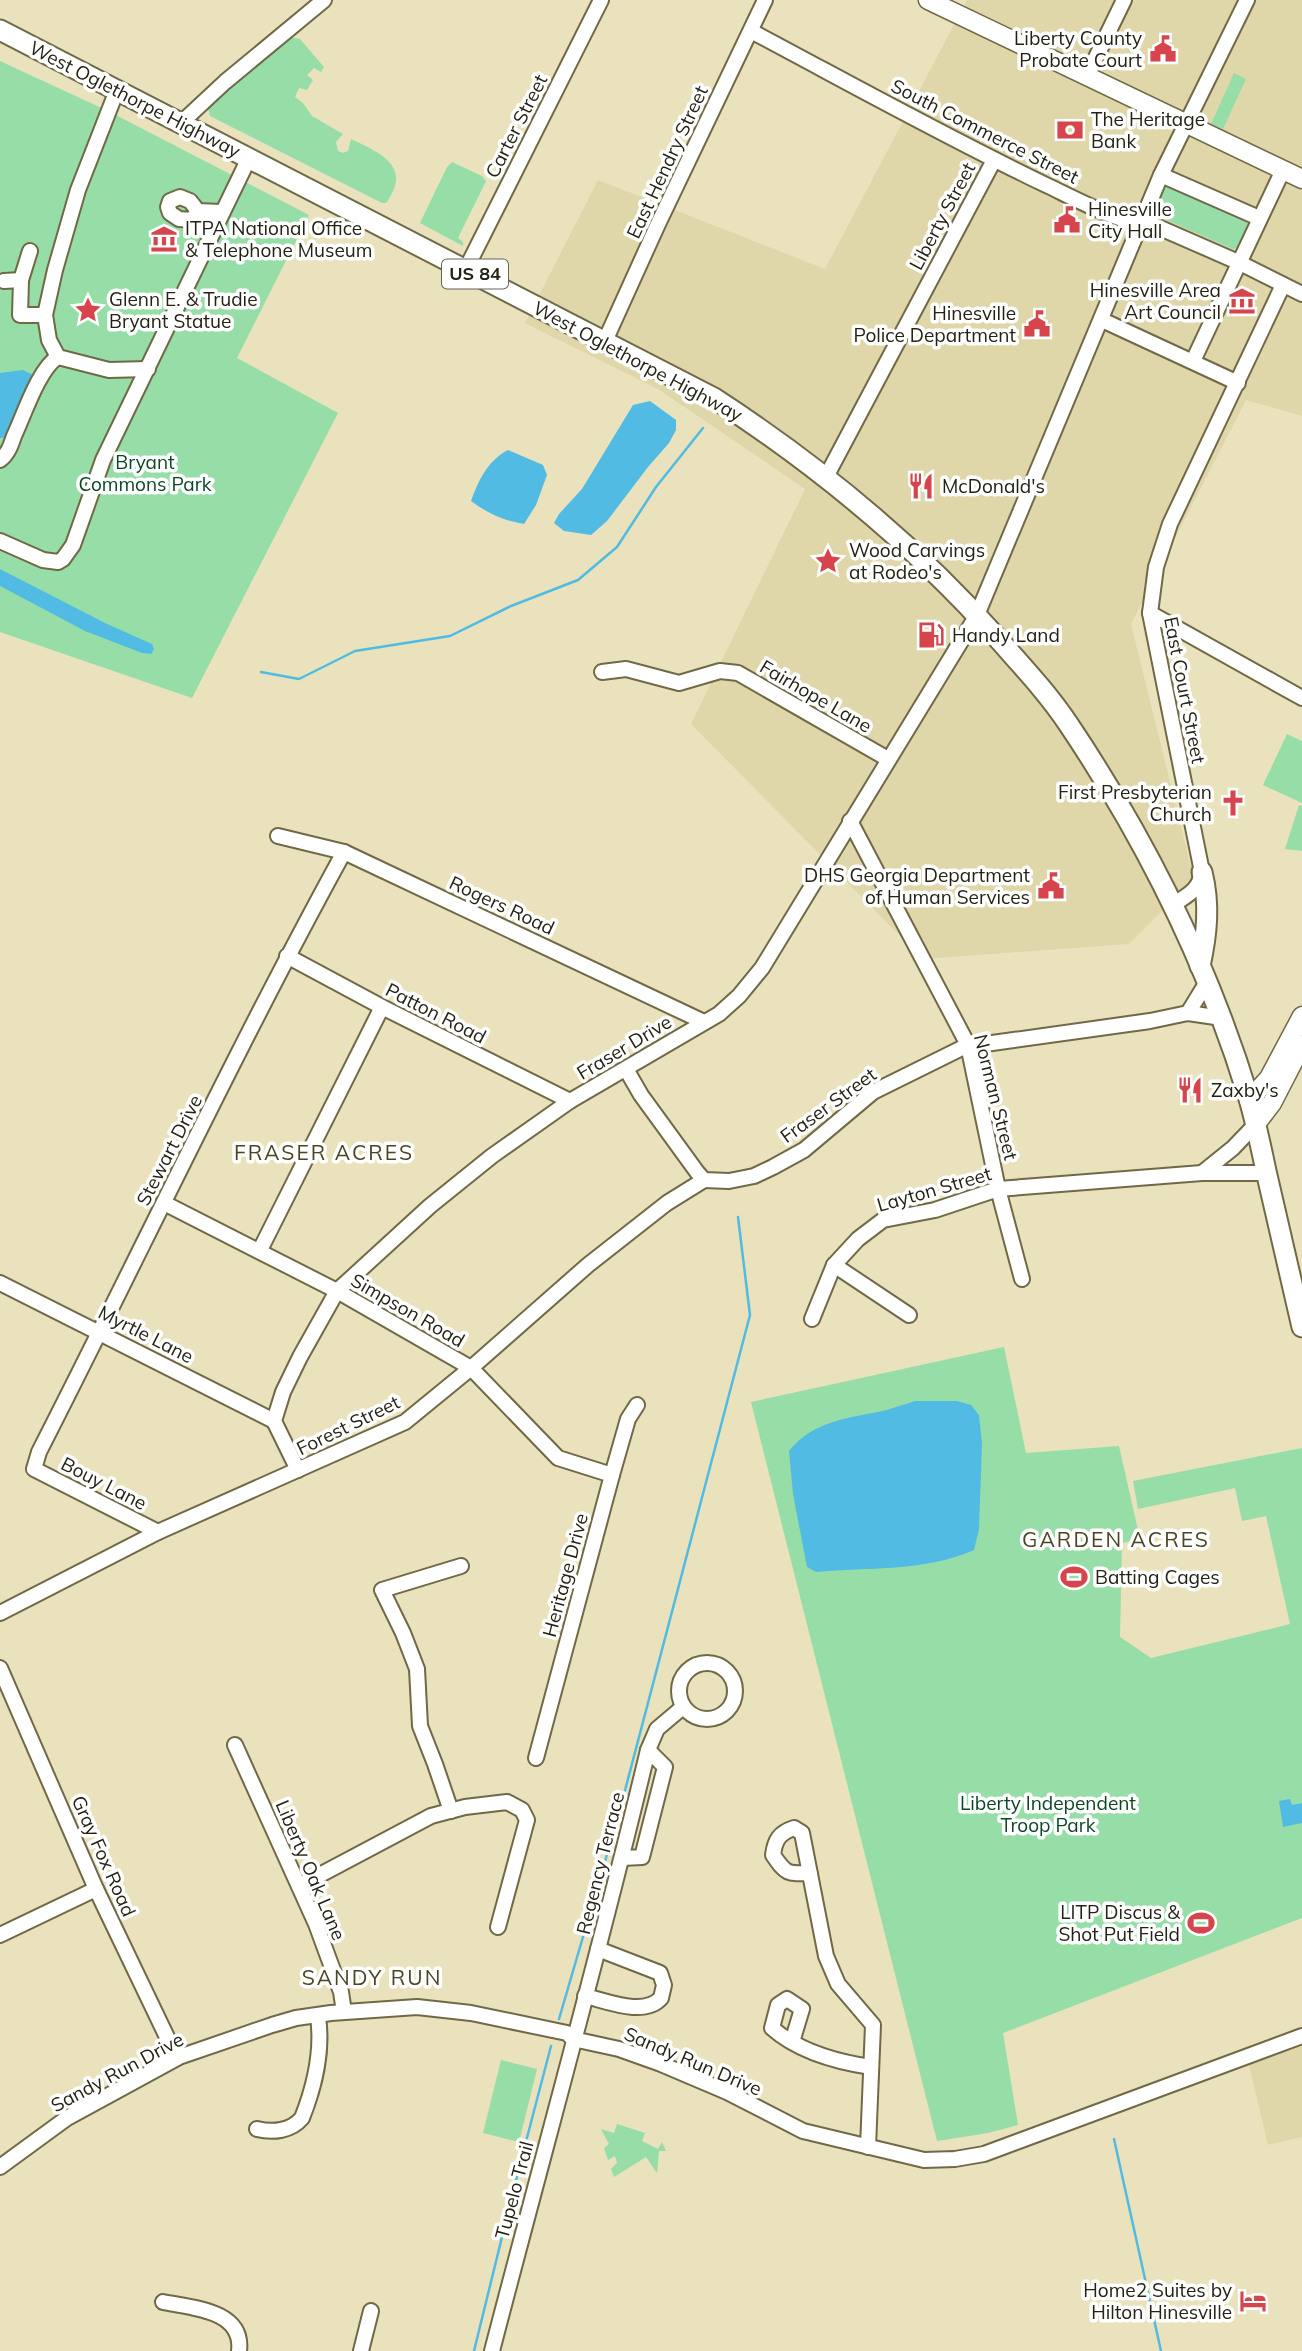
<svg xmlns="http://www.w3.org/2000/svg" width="1302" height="2351" font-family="Mulish,sans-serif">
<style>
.built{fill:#dfd7aa}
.green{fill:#96dda8}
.water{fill:#51bbe3}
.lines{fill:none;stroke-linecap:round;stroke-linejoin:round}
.stream{stroke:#51bbe3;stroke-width:2.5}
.minor-casing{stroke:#6f6947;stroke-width:18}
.major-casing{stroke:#6f6947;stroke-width:21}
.highway-casing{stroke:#6f6947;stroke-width:23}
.minor{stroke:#fff;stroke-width:14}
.major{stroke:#fff;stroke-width:18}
.highway{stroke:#fff;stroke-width:19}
.labels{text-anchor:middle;stroke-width:7;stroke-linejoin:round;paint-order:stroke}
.shield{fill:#fff;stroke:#66645a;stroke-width:2}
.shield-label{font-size:18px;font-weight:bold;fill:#242214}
.poi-label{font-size:19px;fill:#242214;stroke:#fff;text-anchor:start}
.street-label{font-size:19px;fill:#242214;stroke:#fff}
.park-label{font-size:19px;fill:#0b4723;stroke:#fff}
.neighbourhood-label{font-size:21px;letter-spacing:2px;fill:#4a4423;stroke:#fff}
</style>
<rect width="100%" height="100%" fill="#e9e2bd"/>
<!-- built -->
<g class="built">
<path d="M967,0H1302V416L1246,400L1131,624L1194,879L1129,944L923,959L691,724L805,489L658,389L525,323L598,180L825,269Z"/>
<path d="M1302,2045V2137L1268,2145L1249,2065Z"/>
</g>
<!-- green -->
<g class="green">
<path d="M291,37L300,39L324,67L321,72L314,68L307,75L313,80L307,90L299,88L295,97L303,103L312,116L343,134L336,142L338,151L343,153L348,151L351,139C380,153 413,166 386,203H382L210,116L208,108L210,103Z"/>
<path d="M0,61L108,111L309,215L237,358L338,413L192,698L0,632Z"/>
<path d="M1234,73L1246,79L1223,129L1211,124Z"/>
<path d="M452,162L482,176L486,181L458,238L463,242V246L420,223L447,167Z"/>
<path d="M1168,183L1242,217L1250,226L1239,248L1233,249L1153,214V208L1163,185Z"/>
<path d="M1287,734L1302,741V803L1263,785Z"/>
<path d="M1299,805L1302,806V851L1285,849Z"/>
<path d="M1004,1347L1026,1453L1119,1446L1140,1539L1122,1543L1120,1637L1151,1658L1290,1624L1266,1516L1242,1521L1235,1488L1138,1509L1133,1481L1302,1448V1918L1003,2033L1018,2125L988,2133L937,2141L751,1402Z"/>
<path d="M501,2060L537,2069L519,2142L483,2133Z"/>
<path d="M617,2124L645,2133L642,2141L658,2149L662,2142L666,2151H659L657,2173L646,2157L614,2177L611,2169L617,2163L615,2156L608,2160L604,2148L609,2144L601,2129L614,2133Z"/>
</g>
<!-- water -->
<g class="water">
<path d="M23,370L33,375L7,435L5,438H0V373Z"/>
<path d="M650,401L676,420V430L669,443L648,467L607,521L591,535L564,531L554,523L559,514L582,489L633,405Z"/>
<path d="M508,450L543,465L547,475L536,505L524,524C504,521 487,513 471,501C478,481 488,460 508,450Z"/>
<path d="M0,569L105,623L152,644L154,649L151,654L142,653L85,631L0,586Z"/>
<path d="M915,1401H957L971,1405L979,1415L982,1444L979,1529L974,1550C925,1572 868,1567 816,1572L807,1567L793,1494L789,1451C813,1421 848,1418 883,1411C894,1408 905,1404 915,1401Z"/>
<path d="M1290,1799L1292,1805L1302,1803V1823L1283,1827L1279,1801Z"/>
</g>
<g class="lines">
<!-- stream -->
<g class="stream">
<path d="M261,672L299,679L355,651L450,636L511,606L578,580L617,547L656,487L703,428"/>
<path d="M559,2019L618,1817L750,1315L738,1217"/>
<path d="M1114,2139L1161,2351"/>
<path d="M523,2153L551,2046"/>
<path d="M474,2351L518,2172"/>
</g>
<!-- minor casing -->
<g class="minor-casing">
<g id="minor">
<path d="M751,31C849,83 946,137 1046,185C1072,197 1124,226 1151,224L1238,262L1302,294"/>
<path d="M1087,76L1124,0"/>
<path d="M181,123L225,82L324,0"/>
<path d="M1161,175L1259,218"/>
<path d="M198,211L192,220L179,219L170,213L168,207L170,201L180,197L190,201L198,211L221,212"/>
<path d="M30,251L21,280L20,315H45L49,340L58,357L109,370L148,369"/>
<path d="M466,269L601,0"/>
<path d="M4,281L21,280"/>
<path d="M45,315L55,270L78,190L117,90"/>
<path d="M1102,320L1238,383"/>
<path d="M605,341L658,224L765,0"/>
<path d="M1193,361L1283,170"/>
<path d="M0,460C8,454 11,445 14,436C24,415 39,368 58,357"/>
<path d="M826,477L994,160"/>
<path d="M0,541L43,560L58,562L63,559L73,545L103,460L249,158"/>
<path d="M1150,613L1302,698"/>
<path d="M602,672L626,669L679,683L720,671L738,673L888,759"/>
<path d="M850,821L968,1045L998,1189L1022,1279"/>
<path d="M278,836L344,852L704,1022"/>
<path d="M1173,905C1187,895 1199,891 1202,872L1150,613L1156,567L1170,524L1283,285"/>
<path d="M287,956L382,1007L570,1101"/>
<path d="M1188,1013L1207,982"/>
<path d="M626,1069L641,1095L697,1172L704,1180L729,1181L754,1176L773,1167L804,1150L873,1092L968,1045L971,1046L1150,1021L1188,1013L1222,1018"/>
<path d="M1202,1173L1233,1148L1256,1124"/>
<path d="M164,1203L337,1291L471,1368L558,1458L612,1475"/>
<path d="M260,1250L382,1007"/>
<path d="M834,1265L909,1315"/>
<path d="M0,1283L274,1421"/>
<path d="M812,1319L834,1265L858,1239L883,1220L935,1210L998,1189L1202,1173H1267"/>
<path d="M298,1470L274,1421L283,1392L300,1357L337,1291L430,1206L492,1156L570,1101L719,1014L739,996L762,968L977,615L1161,175L1247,0"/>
<path d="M158,1532L34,1469L39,1452C141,1252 236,1049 344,852"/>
<path d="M0,1613L158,1532L405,1422L471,1368L588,1265L667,1203L704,1180"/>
<circle cx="707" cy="1691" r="28"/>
<path d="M0,1668L96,1889L177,2058"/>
<path d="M235,1745L316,1924L341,1992L344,2012"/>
<path d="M536,1758L612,1475L628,1419L637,1405"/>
<path d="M451,1811L435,1764L420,1726L417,1669L403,1633L382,1590L461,1566"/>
<path d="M622,1858L642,1857L665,1767L648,1750"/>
<path d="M810,1873C787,1874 786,1874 773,1855C775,1840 779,1833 794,1828L802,1833L826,1956L838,1984L873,2025L868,2147"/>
<path d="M299,1886L431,1816L465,1807L507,1802L522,1810L527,1820L498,1927"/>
<path d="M0,1935L96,1889"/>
<path d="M585,1996C607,2001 644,2017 661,1998L664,1985L660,1973L598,1949"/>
<path d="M792,2042L802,2009L787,1999L778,2005L772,2028C798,2051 837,2062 871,2067"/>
<path d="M257,2129C273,2133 291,2131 302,2118C315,2085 323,2052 318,2017"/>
<path d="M0,2167L67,2118L179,2057L272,2025L296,2018L331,2013L417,2007L471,2013L567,2033L573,2039L619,2049L661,2064L727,2092L803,2131L924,2160L955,2159L984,2154L1302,2036"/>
<path d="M163,2302C192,2308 244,2310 239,2351"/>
<path d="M361,2351L371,2311"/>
<path d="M492,2351C544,2151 600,1951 648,1750L657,1729L683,1707"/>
</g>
</g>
<!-- major casing -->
<g class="major-casing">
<g id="major">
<path d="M928,0L1302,179"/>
<path d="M1249,1100L1269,1078L1302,1016"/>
<path d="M1256,1124L1272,1103L1302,1045"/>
</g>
</g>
<!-- highway casing -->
<g class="highway-casing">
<g id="highway">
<path d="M0,30L714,398C820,467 916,546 1000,641C1024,668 1049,695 1069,725C1146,840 1209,967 1249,1099C1256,1123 1261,1147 1266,1171C1278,1223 1290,1275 1302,1327"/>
<path d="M1200,966C1207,934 1210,904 1202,872"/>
</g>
</g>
<!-- minor -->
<use href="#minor" class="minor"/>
<!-- major -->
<use href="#major" class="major"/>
<!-- highway -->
<use href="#highway" class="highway"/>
</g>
<!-- icons -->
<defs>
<g id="civic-bare" transform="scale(2.1)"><path d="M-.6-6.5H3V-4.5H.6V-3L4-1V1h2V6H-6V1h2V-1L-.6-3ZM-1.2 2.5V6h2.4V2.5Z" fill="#d5454b" stroke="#fff" stroke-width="2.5" paint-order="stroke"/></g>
<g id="bank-bare" transform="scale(2.1)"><path d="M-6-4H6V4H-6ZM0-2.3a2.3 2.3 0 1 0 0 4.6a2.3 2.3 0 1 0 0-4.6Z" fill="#d5454b" stroke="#fff" stroke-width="2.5" paint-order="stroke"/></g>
<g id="museum-bare" transform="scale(2.1)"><path d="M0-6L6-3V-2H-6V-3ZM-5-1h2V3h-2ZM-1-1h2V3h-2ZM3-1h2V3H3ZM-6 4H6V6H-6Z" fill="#d5454b" stroke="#fff" stroke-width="2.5" paint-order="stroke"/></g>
<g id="sight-bare" transform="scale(2.1)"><path d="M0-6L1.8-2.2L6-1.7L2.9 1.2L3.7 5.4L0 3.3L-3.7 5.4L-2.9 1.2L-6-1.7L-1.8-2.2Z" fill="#d5454b" stroke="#fff" stroke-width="2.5" paint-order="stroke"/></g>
<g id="restaurant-bare" transform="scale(2.1)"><path d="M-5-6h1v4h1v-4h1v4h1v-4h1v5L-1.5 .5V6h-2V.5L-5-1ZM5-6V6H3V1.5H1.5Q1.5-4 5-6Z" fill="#d5454b" stroke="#fff" stroke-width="2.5" paint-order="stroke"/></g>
<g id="fuel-bare" transform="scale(2.1)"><path d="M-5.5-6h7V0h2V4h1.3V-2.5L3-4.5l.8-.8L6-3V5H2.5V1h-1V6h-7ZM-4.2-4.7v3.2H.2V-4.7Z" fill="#d5454b" stroke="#fff" stroke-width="2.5" paint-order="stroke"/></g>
<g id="church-bare" transform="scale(2.1)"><path d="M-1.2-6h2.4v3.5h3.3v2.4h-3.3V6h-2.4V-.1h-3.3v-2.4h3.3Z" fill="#d5454b" stroke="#fff" stroke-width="2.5" paint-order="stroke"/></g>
<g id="stadium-bare" transform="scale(2.1)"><path d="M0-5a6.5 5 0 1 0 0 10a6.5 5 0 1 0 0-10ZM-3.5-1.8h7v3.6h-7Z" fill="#d5454b" stroke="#fff" stroke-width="2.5" paint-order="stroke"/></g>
<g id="hotel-bare" transform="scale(2.1)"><path d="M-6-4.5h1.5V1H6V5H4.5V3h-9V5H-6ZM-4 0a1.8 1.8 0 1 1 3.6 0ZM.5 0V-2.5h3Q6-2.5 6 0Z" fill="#d5454b" stroke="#fff" stroke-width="2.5" paint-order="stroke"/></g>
</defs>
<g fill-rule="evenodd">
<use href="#civic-bare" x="1163" y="49"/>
<use href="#bank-bare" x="1070" y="130"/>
<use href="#civic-bare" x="1067" y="220"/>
<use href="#museum-bare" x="164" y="239"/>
<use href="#museum-bare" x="1242" y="301"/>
<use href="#sight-bare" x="88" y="310"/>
<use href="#civic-bare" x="1037" y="324"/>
<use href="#restaurant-bare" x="921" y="486"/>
<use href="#sight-bare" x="828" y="561"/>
<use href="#fuel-bare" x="931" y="635"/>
<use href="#church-bare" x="1233" y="803"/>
<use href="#civic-bare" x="1051" y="886"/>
<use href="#restaurant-bare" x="1190" y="1090"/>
<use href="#stadium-bare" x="1074" y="1577"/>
<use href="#stadium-bare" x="1201" y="1923"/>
<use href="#hotel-bare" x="1253" y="2301"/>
</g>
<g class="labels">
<!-- shield labels -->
<rect class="shield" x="442" y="259.5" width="66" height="29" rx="5"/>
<g class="shield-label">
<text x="475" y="280">US 84</text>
</g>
<!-- poi labels -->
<g class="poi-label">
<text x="1142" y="45" text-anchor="end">Liberty County<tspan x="1142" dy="22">Probate Court</tspan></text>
<text x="1091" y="126">The Heritage<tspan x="1091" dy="22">Bank</tspan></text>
<text x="1088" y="216">Hinesville<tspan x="1088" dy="22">City Hall</tspan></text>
<text x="185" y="235">ITPA National Office<tspan x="185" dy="22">&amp; Telephone Museum</tspan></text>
<text x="1221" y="297" text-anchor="end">Hinesville Area<tspan x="1221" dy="22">Art Council</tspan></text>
<text x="109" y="306">Glenn E. &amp; Trudie<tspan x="109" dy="22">Bryant Statue</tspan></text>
<text x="1016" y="320" text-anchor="end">Hinesville<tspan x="1016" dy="22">Police Department</tspan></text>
<text x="942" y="493">McDonald's</text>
<text x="849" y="557">Wood Carvings<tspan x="849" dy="22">at Rodeo's</tspan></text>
<text x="952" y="642">Handy Land</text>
<text x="1212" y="799" text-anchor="end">First Presbyterian<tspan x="1212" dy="22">Church</tspan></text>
<text x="1030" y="882" text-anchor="end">DHS Georgia Department<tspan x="1030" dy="22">of Human Services</tspan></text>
<text x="1211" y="1097">Zaxby's</text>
<text x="1095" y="1584">Batting Cages</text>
<text x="1180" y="1919" text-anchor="end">LITP Discus &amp;<tspan x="1180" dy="22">Shot Put Field</tspan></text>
<text x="1232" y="2297" text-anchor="end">Home2 Suites by<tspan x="1232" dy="22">Hilton Hinesville</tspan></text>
</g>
<!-- street labels -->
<g class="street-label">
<text transform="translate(135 99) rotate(27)" y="7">West Oglethorpe Highway</text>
<text transform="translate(516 126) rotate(-63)" y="7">Carter Street</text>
<text transform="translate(985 131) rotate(27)" y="7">South Commerce Street</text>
<text transform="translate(667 162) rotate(-65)" y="7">East Hendry Street</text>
<text transform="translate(942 216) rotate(-62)" y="7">Liberty Street</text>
<text transform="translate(638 361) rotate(28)" y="7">West Oglethorpe Highway</text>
<text transform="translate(1185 690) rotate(79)" y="7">East Court Street</text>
<text transform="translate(816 696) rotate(30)" y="7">Fairhope Lane</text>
<text transform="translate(502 905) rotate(25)" y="7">Rogers Road</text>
<text transform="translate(436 1013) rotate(27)" y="7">Patton Road</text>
<text transform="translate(624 1047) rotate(-31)" y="7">Fraser Drive</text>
<text transform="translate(996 1097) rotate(76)" y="7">Norman Street</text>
<text transform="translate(828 1105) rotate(-36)" y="7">Fraser Street</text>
<text transform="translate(169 1150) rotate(-63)" y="7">Stewart Drive</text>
<text transform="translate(934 1189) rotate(-16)" y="7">Layton Street</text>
<text transform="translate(408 1310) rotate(30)" y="7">Simpson Road</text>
<text transform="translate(146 1334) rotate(27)" y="7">Myrtle Lane</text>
<text transform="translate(348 1425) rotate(-26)" y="7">Forest Street</text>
<text transform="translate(104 1483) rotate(27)" y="7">Bouy Lane</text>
<text transform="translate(565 1575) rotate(-75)" y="7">Heritage Drive</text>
<text transform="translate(104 1856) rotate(66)" y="7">Gray Fox Road</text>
<text transform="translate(600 1863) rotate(-76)" y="7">Regency Terrace</text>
<text transform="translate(311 1870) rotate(67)" y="7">Liberty Oak Lane</text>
<text transform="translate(693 2061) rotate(23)" y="7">Sandy Run Drive</text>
<text transform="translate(117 2072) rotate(-28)" y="7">Sandy Run Drive</text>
<text transform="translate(514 2190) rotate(-75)" y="7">Tupelo Trail</text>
</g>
<!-- park labels -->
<g class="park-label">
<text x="145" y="469">Bryant<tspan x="145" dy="22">Commons Park</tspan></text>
<text x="1048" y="1810">Liberty Independent<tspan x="1048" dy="22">Troop Park</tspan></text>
</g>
<!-- neighbourhood labels -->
<g class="neighbourhood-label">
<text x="324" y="1160">FRASER ACRES</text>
<text x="1116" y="1547">GARDEN ACRES</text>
<text x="372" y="1985">SANDY RUN</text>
</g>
</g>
</svg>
